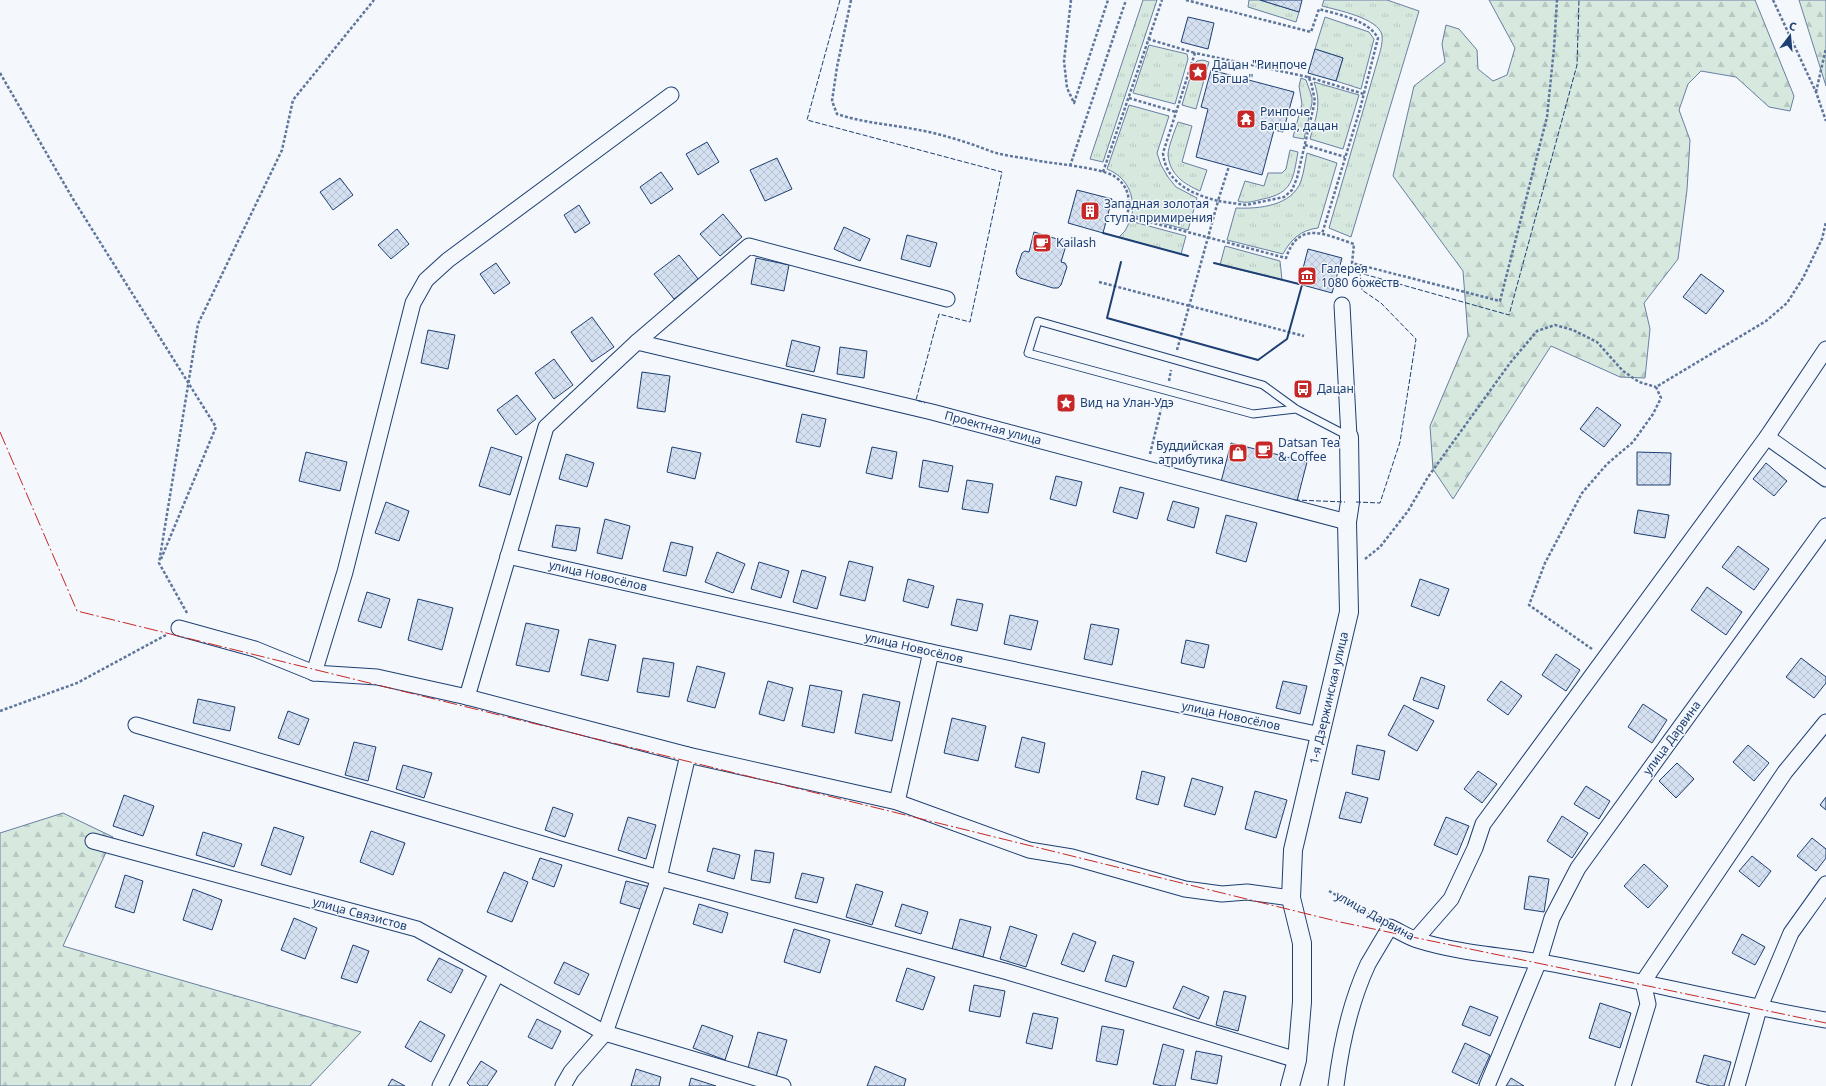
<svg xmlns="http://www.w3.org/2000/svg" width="1826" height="1086" font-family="'Noto Sans',sans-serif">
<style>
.grass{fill:url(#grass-tufts);stroke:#687fa3}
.forest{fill:url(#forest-firs);stroke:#687fa3}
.building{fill:url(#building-cross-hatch);stroke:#1d3f73}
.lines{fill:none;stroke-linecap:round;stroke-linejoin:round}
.service-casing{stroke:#1d3f73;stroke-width:9}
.minor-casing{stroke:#1d3f73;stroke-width:17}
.tertiary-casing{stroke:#1d3f73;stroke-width:20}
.path{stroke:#5e769c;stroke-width:2.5;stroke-dasharray:3 2;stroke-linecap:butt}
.service{stroke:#f4f7fb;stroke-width:7}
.minor{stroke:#f4f7fb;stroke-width:15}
.tertiary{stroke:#f4f7fb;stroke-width:18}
.fence{stroke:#1d3f73;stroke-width:1;stroke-dasharray:5 2;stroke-linecap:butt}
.wall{stroke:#1d3f73;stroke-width:2}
.power{stroke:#c62828;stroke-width:1;stroke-dasharray:14 3 2 3;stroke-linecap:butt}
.labels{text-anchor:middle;stroke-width:3;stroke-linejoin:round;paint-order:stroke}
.poi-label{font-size:12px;fill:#1d3f73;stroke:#f4f7fb;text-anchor:start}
.street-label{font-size:12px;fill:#1d3f73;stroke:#f4f7fb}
</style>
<defs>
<pattern id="grass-tufts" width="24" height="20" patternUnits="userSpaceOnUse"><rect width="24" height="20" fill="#d7e8df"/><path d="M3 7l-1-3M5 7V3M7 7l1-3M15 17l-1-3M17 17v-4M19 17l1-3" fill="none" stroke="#b8c8c3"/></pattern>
<pattern id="forest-firs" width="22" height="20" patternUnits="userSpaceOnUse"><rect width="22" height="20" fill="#d7e8df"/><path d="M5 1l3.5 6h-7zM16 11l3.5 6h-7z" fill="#b8c8c3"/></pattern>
<pattern id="building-cross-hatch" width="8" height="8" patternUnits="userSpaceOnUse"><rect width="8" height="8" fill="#d5e0f0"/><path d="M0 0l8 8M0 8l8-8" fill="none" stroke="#b6c1d1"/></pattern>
</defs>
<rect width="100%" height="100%" fill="#f4f7fb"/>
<!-- grass -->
<g class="grass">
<path d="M1143,0H1157L1103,162L1090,159Z"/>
<path d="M1249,0H1260L1299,12L1296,22L1248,7Z"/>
<path d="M1324,0H1387L1419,11L1351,237L1329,228L1378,59C1380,52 1383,43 1382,35C1378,18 1337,10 1322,6Z"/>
<path d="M1325,17L1369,32L1374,39L1361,89L1336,81L1343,58L1315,49Z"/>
<path d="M1149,45L1187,54L1188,59L1175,104L1133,93Z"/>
<path d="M1203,60L1209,62L1196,109L1182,105L1194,64L1197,61Z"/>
<path d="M1301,78L1306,80L1312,97V103L1304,139L1293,137L1302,104L1299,86Z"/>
<path d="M1314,82L1359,95L1343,149L1310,139C1316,116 1322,105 1314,82Z"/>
<path d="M1129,105L1169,116L1157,153L1161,165L1168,177L1176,187L1197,198L1188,230L1132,215C1135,195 1127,177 1107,169Z"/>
<path d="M1178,122L1192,126L1182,162L1207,170L1200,191C1184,184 1170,175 1168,155C1168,147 1175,130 1178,122Z"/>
<path d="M1290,150L1298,152C1293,179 1293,193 1263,199C1254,201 1247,204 1238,201L1245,181L1264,186L1268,173H1282L1286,169Z"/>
<path d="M1307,153L1337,163L1318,228C1301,230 1291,239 1283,254L1227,240L1236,208C1259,209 1292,206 1301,181C1304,172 1305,162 1307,153Z"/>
<path d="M1130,221L1186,236L1181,254L1119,237L1125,231Z"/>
<path d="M1225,246L1280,261L1282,280L1220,265Z"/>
</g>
<!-- forest -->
<g class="forest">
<path d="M1489,0H1755L1794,96L1790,111L1769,107L1736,77L1701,71L1688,84L1679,110L1690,140L1687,190L1678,259L1644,303L1650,329L1645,378L1620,377L1551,346L1453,499L1433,469L1430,426L1468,336L1463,271L1393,176L1414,86L1445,62L1442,44L1446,25L1459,29L1477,50L1478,69L1493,81L1507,75L1515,48Z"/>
<path d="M1799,0H1826V86Z"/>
<path d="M63,813L113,837L63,946L361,1032L310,1086H0V833Z"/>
</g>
<!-- building -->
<g class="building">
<path d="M1260,0H1302L1299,12Z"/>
<path d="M1188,17L1214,23L1208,49L1181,42Z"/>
<path d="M1315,49L1343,58L1336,81L1308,73Z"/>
<path d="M1211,70L1294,92L1283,132L1274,130L1262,175L1196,157L1208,109L1201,107Z"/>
<path d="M707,142L719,162L698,175L686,154Z"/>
<path d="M777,158L792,189L765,201L750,170Z"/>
<path d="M661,172L673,189L651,204L640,187Z"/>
<path d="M340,178L353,195L333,210L320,192Z"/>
<path d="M1077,190L1112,199L1103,233L1068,223Z"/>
<path d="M579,205L590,223L575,233L564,215Z"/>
<path d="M723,214L742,237L720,256L700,234Z"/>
<path d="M844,227L870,239L860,261L834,249Z"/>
<path d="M397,229L409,244L391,259L378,245Z"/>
<path d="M1034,232L1067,242L1061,262L1065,263L1067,267L1061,285L1058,288H1053L1020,278L1017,275L1016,271L1022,253L1025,251L1029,252Z"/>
<path d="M907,235L937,243L930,267L901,259Z"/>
<path d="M1308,249L1342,258L1332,293L1299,284Z"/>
<path d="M679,255L699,280L674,299L654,274Z"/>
<path d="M756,258L789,265L784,291L751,284Z"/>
<path d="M496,263L510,283L494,294L480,274Z"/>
<path d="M1701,274L1724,291L1706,314L1683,297Z"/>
<path d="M592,317L614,347L592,362L571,332Z"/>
<path d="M428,330L455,335L448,369L421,363Z"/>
<path d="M792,340L820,347L814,372L786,366Z"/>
<path d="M840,347L867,351L864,378L837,374Z"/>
<path d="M554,359L573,385L554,399L535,373Z"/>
<path d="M642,372L670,376L665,412L637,408Z"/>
<path d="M517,395L536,419L516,435L497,410Z"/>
<path d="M1597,407L1621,425L1604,447L1580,429Z"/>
<path d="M802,414L826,419L820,447L796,442Z"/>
<path d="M1231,443L1307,462L1297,501L1221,482Z"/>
<path d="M491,447L522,457L510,495L479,486Z"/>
<path d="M672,447L701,453L695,479L667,472Z"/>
<path d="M872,447L897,452L892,479L866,473Z"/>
<path d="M306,452L347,462L340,491L299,481Z"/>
<path d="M1637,452L1671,453L1670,485H1637Z"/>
<path d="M566,454L594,463L587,487L559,479Z"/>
<path d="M923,460L953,466L948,492L919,487Z"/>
<path d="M1766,463L1787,481L1774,496L1753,479Z"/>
<path d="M1056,476L1082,482L1076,506L1050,499Z"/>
<path d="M967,480L993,484L988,513L962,509Z"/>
<path d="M1120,487L1144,493L1137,519L1113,512Z"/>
<path d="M1173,501L1199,508L1194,528L1167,520Z"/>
<path d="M386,502L409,511L399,541L375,533Z"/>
<path d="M1638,510L1669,515L1665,538L1634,533Z"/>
<path d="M1226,515L1257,523L1246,562L1216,553Z"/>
<path d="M605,519L630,526L622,559L597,553Z"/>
<path d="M556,525L580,528L576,551L552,547Z"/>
<path d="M671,542L693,547L686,576L663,571Z"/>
<path d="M1738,546L1769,569L1754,590L1722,567Z"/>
<path d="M717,552L745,564L733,593L705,582Z"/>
<path d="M849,561L873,567L865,601L840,595Z"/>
<path d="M759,562L789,571L781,598L751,589Z"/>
<path d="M802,570L826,577L817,609L793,602Z"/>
<path d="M908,579L934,586L928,608L903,601Z"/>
<path d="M1420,579L1449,589L1439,616L1411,606Z"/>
<path d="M1707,587L1742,612L1726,635L1691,610Z"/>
<path d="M367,592L390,599L381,628L358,621Z"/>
<path d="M418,599L453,608L442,650L408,640Z"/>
<path d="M957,599L983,604L977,631L951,625Z"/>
<path d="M1010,615L1038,621L1031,650L1004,644Z"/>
<path d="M526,623L559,630L549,672L516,665Z"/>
<path d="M1091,624L1119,629L1112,665L1084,659Z"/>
<path d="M589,639L616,645L608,681L581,675Z"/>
<path d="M1186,640L1209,645L1204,668L1181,663Z"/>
<path d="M1556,654L1580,670L1566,691L1542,675Z"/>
<path d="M643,658L674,663L669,697L637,692Z"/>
<path d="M1801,658L1826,677V683L1814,698L1786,677Z"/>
<path d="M697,666L725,673L715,708L687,701Z"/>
<path d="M1421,677L1445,686L1438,709L1413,700Z"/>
<path d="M768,681L793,688L784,721L759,714Z"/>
<path d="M1283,681L1307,686L1300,714L1276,708Z"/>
<path d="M1501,681L1522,696L1508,715L1487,700Z"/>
<path d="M810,685L842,691L834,733L802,726Z"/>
<path d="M863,694L900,702L892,741L855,733Z"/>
<path d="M198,699L235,707L230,731L193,723Z"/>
<path d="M1643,704L1667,720L1652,743L1628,727Z"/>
<path d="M1404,705L1434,721L1417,751L1388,735Z"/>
<path d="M288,711L309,719L299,745L278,738Z"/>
<path d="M952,718L986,726L978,761L944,753Z"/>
<path d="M1022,737L1045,743L1039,773L1015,767Z"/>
<path d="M354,742L376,747L368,781L345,775Z"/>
<path d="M1357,745L1385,751L1379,780L1352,774Z"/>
<path d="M1748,745L1769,763L1754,781L1733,762Z"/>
<path d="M1677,763L1694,779L1676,798L1659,781Z"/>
<path d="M403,765L432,773L424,798L396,789Z"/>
<path d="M1142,771L1165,777L1158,805L1136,799Z"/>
<path d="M1478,771L1497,784L1482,803L1464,789Z"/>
<path d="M1192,778L1223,787L1215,815L1184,806Z"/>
<path d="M1586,786L1610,801L1599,819L1574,804Z"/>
<path d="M1255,791L1287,800L1276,838L1245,829Z"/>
<path d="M1346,792L1368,798L1361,823L1339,818Z"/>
<path d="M124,795L154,806L143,836L113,826Z"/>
<path d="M1826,797V810L1820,805Z"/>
<path d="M553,807L573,814L565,837L545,830Z"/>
<path d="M1562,816L1588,833L1572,858L1547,841Z"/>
<path d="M628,817L656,825L646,859L618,850Z"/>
<path d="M1446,817L1469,826L1457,855L1434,845Z"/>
<path d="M274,827L304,837L291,875L261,865Z"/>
<path d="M371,831L405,843L393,875L360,862Z"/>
<path d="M203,832L242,844L234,867L196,855Z"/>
<path d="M1812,838L1826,849V858L1816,871L1797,856Z"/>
<path d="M713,848L740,855L734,879L707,871Z"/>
<path d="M755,850L774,853L770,883L751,880Z"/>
<path d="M1752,856L1771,871L1759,887L1739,871Z"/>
<path d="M540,858L562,865L554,887L532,879Z"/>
<path d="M1644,864L1668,886L1648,908L1624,886Z"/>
<path d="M504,872L528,882L512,922L487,912Z"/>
<path d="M802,873L824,878L817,903L795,898Z"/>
<path d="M125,875L143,881L134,913L115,907Z"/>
<path d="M1529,876L1549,879L1544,912L1524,909Z"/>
<path d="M626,881L650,887L643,910L620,903Z"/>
<path d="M856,884L883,892L872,925L846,917Z"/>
<path d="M193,889L222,900L212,930L183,920Z"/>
<path d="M699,904L728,913L722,933L693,924Z"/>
<path d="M902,904L928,912L921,934L895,926Z"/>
<path d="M294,918L317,928L305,959L281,950Z"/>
<path d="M960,919L991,927L983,957L952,949Z"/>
<path d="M1010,926L1037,935L1026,967L1000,959Z"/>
<path d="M794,929L830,940L820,973L784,962Z"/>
<path d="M1073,933L1096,942L1084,972L1061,964Z"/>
<path d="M1742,934L1765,947L1755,965L1732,953Z"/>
<path d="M353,945L369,951L357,983L341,978Z"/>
<path d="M1113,955L1134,962L1126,987L1105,981Z"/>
<path d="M439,958L463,970L451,993L427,980Z"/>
<path d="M564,962L589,974L579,995L554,983Z"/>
<path d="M907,968L935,977L923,1010L896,1001Z"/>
<path d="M974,985L1005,991L1000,1017L969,1011Z"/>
<path d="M1183,986L1209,997L1199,1019L1173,1008Z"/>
<path d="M1224,991L1246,996L1238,1031L1216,1025Z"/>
<path d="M1600,1003L1631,1013L1620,1048L1589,1038Z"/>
<path d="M1470,1006L1498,1017L1490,1036L1462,1025Z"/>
<path d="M1033,1013L1058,1018L1052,1049L1026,1043Z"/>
<path d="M537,1019L561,1031L552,1049L528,1037Z"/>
<path d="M420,1021L445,1035L431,1062L405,1047Z"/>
<path d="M702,1025L733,1036L725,1060L693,1048Z"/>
<path d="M1102,1026L1124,1030L1117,1065L1096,1061Z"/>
<path d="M758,1032L787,1040L776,1077L748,1068Z"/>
<path d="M1465,1043L1490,1055L1477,1084L1452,1072Z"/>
<path d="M1163,1044L1184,1050L1175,1086H1163L1153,1084Z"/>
<path d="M1196,1051L1222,1056L1217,1084L1191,1079Z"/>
<path d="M1704,1055L1731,1062L1724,1086H1710L1696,1082Z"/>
<path d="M481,1061L497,1071L487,1086H470L467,1083Z"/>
<path d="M875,1066L906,1079L904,1086H867Z"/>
<path d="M636,1069L661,1077L659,1086H631Z"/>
<path d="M691,1078L716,1086H689Z"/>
<path d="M1511,1078L1524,1086H1506Z"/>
<path d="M392,1079L405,1086H388Z"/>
</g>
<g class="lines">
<!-- service casing -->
<g class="service-casing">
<path id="service" d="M1296,409L1253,414L1028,353L1038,321L1263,385L1296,409L1348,436"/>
</g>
<!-- minor casing -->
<g class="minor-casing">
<g id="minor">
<path d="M947,299L749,246L637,342L546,427L467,697L688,755L897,802L1029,850L1072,857L1185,889L1222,894L1247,892L1291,898"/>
<path d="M1342,305L1349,437"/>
<path d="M637,342L932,412L1347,522"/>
<path d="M1767,437L1826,479"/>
<path d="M508,556L931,652L1321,735"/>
<path d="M179,628L255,649L314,673L377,677L467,697"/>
<path d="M314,673L345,572L413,303L426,280L448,260L671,95"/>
<path d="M136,725L659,878L1008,972L1297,1060"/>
<path d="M688,755L659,878L605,1033L783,1086"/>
<path d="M897,802L931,652"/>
<path d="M93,841L417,929L497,973L440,1086"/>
<path d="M1416,939L1451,899L1475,848L1483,824L1767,437L1826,349"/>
<path d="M497,973L605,1033L571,1072L563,1086"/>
<path d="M1336,1086C1341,1045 1350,1003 1368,964C1375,952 1383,939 1390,927C1399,931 1408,937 1417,940C1464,955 1515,956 1563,966C1651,983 1738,1005 1826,1020"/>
<path d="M1487,1086L1539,961L1552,918L1578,868L1826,526"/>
<path d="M1623,1086L1648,1004L1643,982L1785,772L1826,722"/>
<path d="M1737,1086L1759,1009L1791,933L1826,884"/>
</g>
</g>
<!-- tertiary casing -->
<g class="tertiary-casing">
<path id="tertiary" d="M1290,1086L1297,1060L1302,1002V943L1291,898L1293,850L1349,612L1347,522L1350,502L1349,437"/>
</g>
<!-- path -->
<g class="path">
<path d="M851,0L837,67L832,101L837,114C867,124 898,125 929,132C950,137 970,143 990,151C1004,156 1020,157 1034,160C1054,164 1098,167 1114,176C1129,186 1131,200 1127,216L1286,258C1299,219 1326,235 1354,244L1352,263L1500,301L1547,117L1554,48L1557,0"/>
<path d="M1071,0L1064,61L1067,88L1074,103L1108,0"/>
<path d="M1186,0L1311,32L1319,9C1339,15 1367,19 1378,38L1360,109L1322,234"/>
<path d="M1773,0L1816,92L1826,121"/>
<path d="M1148,39L1195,53"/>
<path d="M0,73L73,199L216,427L161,559"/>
<path d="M1308,77L1364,94"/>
<path d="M1816,92L1826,48"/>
<path d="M1129,98L1176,112"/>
<path d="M1305,145L1345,157"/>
<path d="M1070,166L1126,0"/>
<path d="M1103,172L1162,0"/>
<path d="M1099,282L1304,336"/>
<path d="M1177,350L1218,201C1192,194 1166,183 1163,153L1195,53L1308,77L1311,82L1315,101L1297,178L1292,190L1284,197L1246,205L1218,201L1229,166"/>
<path d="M1169,381L1171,370"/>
<path d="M1150,454L1163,401"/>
<path d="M1365,559L1380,547L1408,511L1428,477L1510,363L1537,331L1555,325L1573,330L1597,342L1623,371L1639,382L1656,387"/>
<path d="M187,613L159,563L198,324L282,150L293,100L374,0"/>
<path d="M1592,649L1529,605L1545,563L1582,493L1607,464L1633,442L1653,414L1661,398L1656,387L1766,321L1787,303L1803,278L1822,239L1826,222"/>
<path d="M0,711L77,683L166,635"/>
<path d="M1329,891L1377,919"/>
</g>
<!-- service -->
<use href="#service" class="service"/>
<!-- minor -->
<use href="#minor" class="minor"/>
<!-- tertiary -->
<use href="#tertiary" class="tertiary"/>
<!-- fence -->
<g class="fence">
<path d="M840,0L807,120L1002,172L970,322L939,314L916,400L925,403"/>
<path d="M1295,500L1345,502"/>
<path d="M1356,502L1380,503L1400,442L1416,339L1381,303L1362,290L1360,273L1509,315L1577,65L1579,0"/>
</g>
<!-- wall -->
<g class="wall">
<path d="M1103,233L1188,256"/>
<path d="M1121,262L1107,318L1258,360L1287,339L1302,285"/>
<path d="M1214,263L1299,284"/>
</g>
<!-- power -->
<path class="power" d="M0,432L77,611L1340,922L1826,1023"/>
</g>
<!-- icons -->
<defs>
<g id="sight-square" transform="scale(1)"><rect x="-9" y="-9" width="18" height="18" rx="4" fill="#c62828" stroke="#f4f7fb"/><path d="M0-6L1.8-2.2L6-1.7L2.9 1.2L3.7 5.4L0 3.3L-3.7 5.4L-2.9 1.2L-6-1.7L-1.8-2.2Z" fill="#fff"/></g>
<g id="temple-square" transform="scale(1)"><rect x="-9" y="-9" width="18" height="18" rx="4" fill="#c62828" stroke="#f4f7fb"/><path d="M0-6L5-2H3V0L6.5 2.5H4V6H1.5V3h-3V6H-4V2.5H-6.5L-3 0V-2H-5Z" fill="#fff"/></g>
<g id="building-square" transform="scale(1)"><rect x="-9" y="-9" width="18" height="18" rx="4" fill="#c62828" stroke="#f4f7fb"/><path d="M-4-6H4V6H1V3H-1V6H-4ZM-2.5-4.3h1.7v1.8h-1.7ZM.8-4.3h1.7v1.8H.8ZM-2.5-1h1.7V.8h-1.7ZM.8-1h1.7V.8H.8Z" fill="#fff"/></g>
<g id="cafe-square" transform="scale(1)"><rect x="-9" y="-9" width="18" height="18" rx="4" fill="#c62828" stroke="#f4f7fb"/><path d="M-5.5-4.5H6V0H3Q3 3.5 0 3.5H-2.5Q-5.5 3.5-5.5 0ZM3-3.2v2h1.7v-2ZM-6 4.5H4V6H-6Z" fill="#fff"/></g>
<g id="museum-square" transform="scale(1)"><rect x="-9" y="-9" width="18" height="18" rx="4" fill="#c62828" stroke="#f4f7fb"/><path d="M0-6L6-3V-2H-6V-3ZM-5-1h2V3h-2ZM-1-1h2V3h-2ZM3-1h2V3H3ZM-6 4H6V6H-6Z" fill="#fff"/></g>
<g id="bus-square" transform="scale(1)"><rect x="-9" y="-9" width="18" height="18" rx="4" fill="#c62828" stroke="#f4f7fb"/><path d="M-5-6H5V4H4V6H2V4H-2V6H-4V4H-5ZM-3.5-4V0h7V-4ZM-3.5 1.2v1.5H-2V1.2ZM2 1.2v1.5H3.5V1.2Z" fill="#fff"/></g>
<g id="shop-square" transform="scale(1)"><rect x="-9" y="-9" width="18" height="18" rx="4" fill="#c62828" stroke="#f4f7fb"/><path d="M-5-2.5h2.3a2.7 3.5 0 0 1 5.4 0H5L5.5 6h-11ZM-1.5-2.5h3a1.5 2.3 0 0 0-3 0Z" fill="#fff"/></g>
</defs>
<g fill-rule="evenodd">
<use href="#sight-square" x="1198" y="72"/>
<use href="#temple-square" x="1246" y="119"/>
<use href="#building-square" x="1090" y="211"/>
<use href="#cafe-square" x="1042" y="243"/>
<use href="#museum-square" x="1307" y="276"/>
<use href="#bus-square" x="1303" y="389"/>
<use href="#sight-square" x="1066" y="403"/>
<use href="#cafe-square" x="1264" y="450"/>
<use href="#shop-square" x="1238" y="453"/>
</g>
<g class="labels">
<!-- poi labels -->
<g class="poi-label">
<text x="1212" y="69">Дацан "Ринпоче<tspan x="1212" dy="14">Багша"</tspan></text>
<text x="1260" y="116">Ринпоче<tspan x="1260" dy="14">Багша, дацан</tspan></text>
<text x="1104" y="208">Западная золотая<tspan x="1104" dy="14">ступа примирения</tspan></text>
<text x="1056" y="247">Kailash</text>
<text x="1321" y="273">Галерея<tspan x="1321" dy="14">1080 божеств</tspan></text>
<text x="1317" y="393">Дацан</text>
<text x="1080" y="407">Вид на Улан-Удэ</text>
<text x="1278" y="447">Datsan Tea<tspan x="1278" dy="14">&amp; Coffee</tspan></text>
<text x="1224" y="450" text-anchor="end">Буддийская<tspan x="1224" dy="14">атрибутика</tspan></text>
</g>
<!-- street labels -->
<g class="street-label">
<text transform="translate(993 428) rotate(15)" y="4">Проектная улица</text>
<text transform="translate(598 576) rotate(13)" y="4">улица Новосёлов</text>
<text transform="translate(914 648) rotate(13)" y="4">улица Новосёлов</text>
<text transform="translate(1329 698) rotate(-77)" y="4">1-я Дзержинская улица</text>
<text transform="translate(1231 716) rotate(12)" y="4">улица Новосёлов</text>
<text transform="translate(1672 738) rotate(-54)" y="4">улица Дарвина</text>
<text transform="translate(360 914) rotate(15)" y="4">улица Связистов</text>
<text transform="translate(1375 916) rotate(29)" y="4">улица Дарвина</text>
</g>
</g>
<!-- north arrow -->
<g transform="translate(1790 36) rotate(16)" stroke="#f4f7fb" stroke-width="3" paint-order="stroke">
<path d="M0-3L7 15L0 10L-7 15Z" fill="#1d3f73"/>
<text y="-6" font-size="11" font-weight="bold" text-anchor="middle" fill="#1d3f73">С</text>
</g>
</svg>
